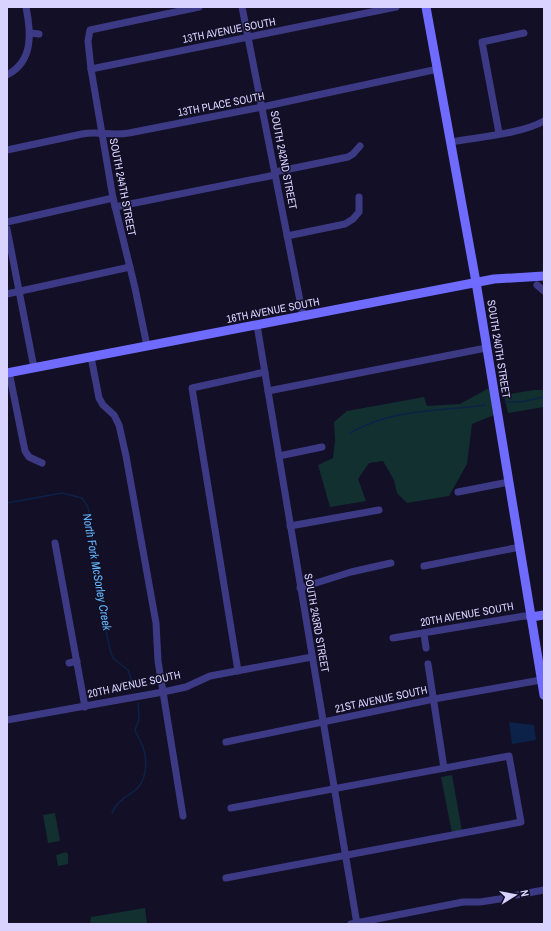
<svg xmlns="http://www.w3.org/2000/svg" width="551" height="931" font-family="'Archivo Narrow',sans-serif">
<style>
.green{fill:#12302f}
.water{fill:#0c2248}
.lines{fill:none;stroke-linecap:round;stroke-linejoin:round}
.stream{stroke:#0c2248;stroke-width:1.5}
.street{stroke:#3d3a85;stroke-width:7}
.secondary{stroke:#6f6bff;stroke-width:9}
.labels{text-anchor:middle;stroke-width:3;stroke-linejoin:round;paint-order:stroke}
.street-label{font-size:11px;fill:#d9d4ff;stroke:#130f26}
.water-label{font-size:12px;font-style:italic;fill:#62b6ff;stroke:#130f26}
</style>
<rect width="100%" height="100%" fill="#130f26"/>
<!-- green -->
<g class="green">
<path d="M489,388L494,415L472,424L467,464L449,496L407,503L397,493L394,480L383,461L369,463L358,479L366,501L330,507L318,465L333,458L335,440L334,422L347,411L424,397L427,406L460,404Z"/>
<path d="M534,390H544V407L508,413L504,395Z"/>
<path d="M452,775L462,831L452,833L441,777Z"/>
<path d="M55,813L60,841L48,843L43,815Z"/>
<path d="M66,852L68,854V864L58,866L56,855Z"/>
<path d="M145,908L147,924H90L91,917Z"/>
</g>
<!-- water -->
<path class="water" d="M509,722L534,725L536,740L512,744Z"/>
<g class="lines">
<!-- stream -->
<g class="stream">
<path d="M505,402H520L544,397"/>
<path d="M350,433C393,408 437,412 485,405"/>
<path d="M7,503L62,493L82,498L88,507L104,622L111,653L113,658L128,670L135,690"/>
<path d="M112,813C116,803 124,798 133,792C147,783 148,761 143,747C141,741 137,736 135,730L139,719L138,703"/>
</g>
<!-- street -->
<g class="street">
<path d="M242,7L303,316"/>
<path d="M30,33L39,34"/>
<path d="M91,69L396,7"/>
<path d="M7,75C34,61 31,32 26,7"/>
<path d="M499,133L482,42L524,33"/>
<path d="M451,142C478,137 521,134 544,121"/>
<path d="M7,150L82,134C98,131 111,136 129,133L262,107L438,69"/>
<path d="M275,172L348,157L353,154L360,146"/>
<path d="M115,207L275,175"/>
<path d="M7,222L113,198"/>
<path d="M7,229L34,368"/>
<path d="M287,236L345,224L353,219L359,212V197"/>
<path d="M537,285L544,291"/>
<path d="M7,294L130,267"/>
<path d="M257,325L357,924"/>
<path d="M147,346L135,288L113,198L91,69L88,41L90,30L199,7"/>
<path d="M91,357L99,398L103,405L114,415L119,425L126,456L156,623L158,661L183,816"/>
<path d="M9,372L25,451L29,457L42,463"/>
<path d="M268,391L486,348"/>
<path d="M279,456L322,447"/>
<path d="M458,492L509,482"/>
<path d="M290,526L379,510"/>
<path d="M55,543L85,707"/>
<path d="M424,566L520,547"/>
<path d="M300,588L351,572L391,563"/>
<path d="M424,634L426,648"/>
<path d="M393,638L524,616L531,617"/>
<path d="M69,663L77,661"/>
<path d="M428,664L444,768"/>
<path d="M238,671L192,388L265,372"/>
<path d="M7,720L163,692L186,687L210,676L312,657"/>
<path d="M226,742L434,699L541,680"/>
<path d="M226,878L521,822L509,756L231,808"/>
<path d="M517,895L544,890"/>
<path d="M351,924L463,902H480L506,898"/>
</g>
<!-- secondary -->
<g class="secondary">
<path d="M426,7L476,282L544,695"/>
<path d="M7,373L494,279L544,276"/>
<path d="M531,617L544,615"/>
</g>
</g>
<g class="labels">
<!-- street labels -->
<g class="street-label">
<text transform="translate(229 30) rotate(-11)" y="4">13TH AVENUE SOUTH</text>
<text transform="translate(221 104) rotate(-11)" y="4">13TH PLACE SOUTH</text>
<text transform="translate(284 160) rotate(79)" y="4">SOUTH 242ND STREET</text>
<text transform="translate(123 187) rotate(79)" y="4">SOUTH 244TH STREET</text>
<text transform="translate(273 310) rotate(-11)" y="4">16TH AVENUE SOUTH</text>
<text transform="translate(499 349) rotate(81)" y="4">SOUTH 240TH STREET</text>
<text transform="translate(467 614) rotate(-10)" y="4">20TH AVENUE SOUTH</text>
<text transform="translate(317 623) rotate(80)" y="4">SOUTH 243RD STREET</text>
<text transform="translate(134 684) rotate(-12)" y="4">20TH AVENUE SOUTH</text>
<text transform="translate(381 699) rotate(-12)" y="4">21ST AVENUE SOUTH</text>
</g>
<!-- water labels -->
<g class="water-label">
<text transform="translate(97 572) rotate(80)" y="4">North Fork McSorley Creek</text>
</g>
</g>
<!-- border -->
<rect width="551" height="931" fill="none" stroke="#d9d4ff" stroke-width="16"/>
<!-- north arrow -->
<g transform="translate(515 895) rotate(79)" stroke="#130f26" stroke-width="3" paint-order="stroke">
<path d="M0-3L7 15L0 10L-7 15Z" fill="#d9d4ff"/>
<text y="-6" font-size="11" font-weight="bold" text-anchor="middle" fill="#d9d4ff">N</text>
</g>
</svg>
